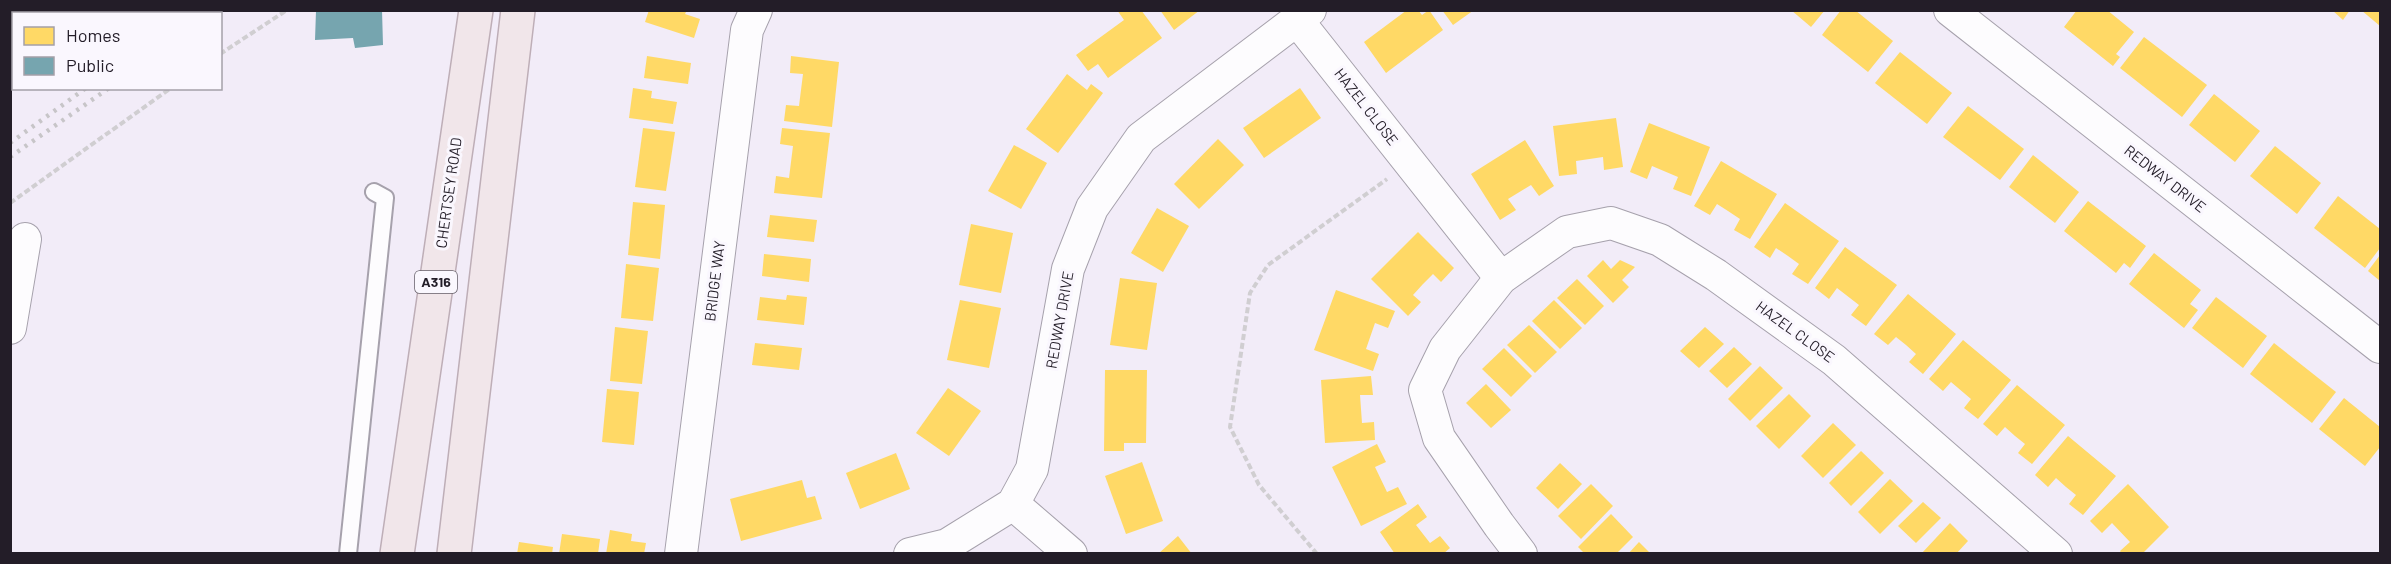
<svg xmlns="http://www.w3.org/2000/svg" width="2391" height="564" font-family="Barlow,sans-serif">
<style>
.homes{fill:#ffd966}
.public{fill:#76a5af}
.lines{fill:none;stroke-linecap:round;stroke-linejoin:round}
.service-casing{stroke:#a6a1ac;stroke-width:20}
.minor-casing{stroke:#a6a1ac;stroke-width:34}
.trunk-casing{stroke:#beaeb7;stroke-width:36}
.path{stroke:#d0ced1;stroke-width:4;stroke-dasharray:6 3;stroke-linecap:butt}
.service{stroke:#fdfcfe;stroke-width:16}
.minor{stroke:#fdfcfe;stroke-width:32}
.trunk{stroke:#f1e6ea;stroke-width:33}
.rail{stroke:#c7c5c8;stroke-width:4.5;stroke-dasharray:3 6;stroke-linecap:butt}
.labels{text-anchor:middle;stroke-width:6;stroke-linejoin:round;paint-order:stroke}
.shield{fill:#faf7fe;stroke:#645e68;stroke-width:1.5}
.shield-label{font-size:14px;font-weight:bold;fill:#231d28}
.street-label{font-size:15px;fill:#231d28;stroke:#faf7fe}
</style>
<rect width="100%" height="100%" fill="#f2ecf8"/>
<!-- homes -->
<g class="homes">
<path d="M649,10H687L685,14L700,19L694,38L645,22Z"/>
<path d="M1117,10H1141L1162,38L1108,78L1098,64L1088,71L1076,55L1124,20Z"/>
<path d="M1160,10H1200L1174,30Z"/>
<path d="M1407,10H1418L1422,15L1429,10L1443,30L1386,73L1364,42Z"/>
<path d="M1442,10H1474L1453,25Z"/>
<path d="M1791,10H1825L1811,27Z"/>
<path d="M1841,10H1855L1893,41L1868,72L1822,35Z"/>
<path d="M2077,10H2107L2134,32L2116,54L2120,57L2113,66L2064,27Z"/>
<path d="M2332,10H2350L2343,20Z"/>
<path d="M2361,10H2380V26Z"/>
<path d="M2144,37L2207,85L2182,117L2120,68Z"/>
<path d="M1900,52L1952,93L1927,124L1875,83Z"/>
<path d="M647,56L691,63L688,84L644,78Z"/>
<path d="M791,56L839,62L832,127L784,121L786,105L799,106L803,74L790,73Z"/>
<path d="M1067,74L1087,90L1091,84L1103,93L1058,153L1026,129Z"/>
<path d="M633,88L652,91L651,98L677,102L673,124L629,118Z"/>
<path d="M1300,88L1321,118L1264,158L1243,128Z"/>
<path d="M2214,94L2260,131L2235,162L2189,125Z"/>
<path d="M1968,106L2024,149L2000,180L1943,137Z"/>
<path d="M1616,118L1623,167L1604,170L1603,157L1576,161L1577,174L1559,176L1553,126Z"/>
<path d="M1649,123L1710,147L1691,196L1673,189L1678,177L1652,166L1647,179L1630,172Z"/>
<path d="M643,128L675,132L666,191L635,187Z"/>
<path d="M782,128L830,133L822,198L774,193L776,176L789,178L793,146L780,144Z"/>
<path d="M1218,139L1244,165L1199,209L1174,184Z"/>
<path d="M1525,140L1554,186L1539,196L1531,185L1508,199L1516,210L1500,220L1471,174Z"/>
<path d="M1014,145L1047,163L1021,209L988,191Z"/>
<path d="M2275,146L2321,183L2297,214L2250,176Z"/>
<path d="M2033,155L2079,192L2055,223L2009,187Z"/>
<path d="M1721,161L1777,194L1750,239L1734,230L1740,219L1728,211L1717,204L1710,215L1694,206Z"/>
<path d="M2338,196L2380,229V248L2365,268L2314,228Z"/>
<path d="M2088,201L2146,246L2130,268L2124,263L2116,273L2064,231Z"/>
<path d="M633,202L665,205L660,259L628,255Z"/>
<path d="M1785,203L1839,241L1808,284L1792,274L1799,264L1788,256L1776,248L1770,258L1754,247Z"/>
<path d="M1157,208L1189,226L1163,272L1131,253Z"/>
<path d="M770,215L817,220L814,242L767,237Z"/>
<path d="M971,224L1013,233L1001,293L959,285Z"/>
<path d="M1418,232L1454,268L1441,282L1433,274L1423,284L1413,295L1421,302L1408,316L1371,279Z"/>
<path d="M1845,247L1897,285L1866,326L1851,315L1859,305L1837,288L1829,299L1815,288Z"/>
<path d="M2154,253L2201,290L2190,304L2198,310L2184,328L2129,284Z"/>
<path d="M764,254L811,259L809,282L762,276Z"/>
<path d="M2380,255V281L2368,271Z"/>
<path d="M1603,260L1611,269L1620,260L1635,267L1622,280L1629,287L1613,303L1587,276Z"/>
<path d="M626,264L659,268L653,321L621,318Z"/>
<path d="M1120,278L1157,283L1147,350L1110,345Z"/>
<path d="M1577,279L1604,306L1585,325L1557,298Z"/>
<path d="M1336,290L1395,311L1388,328L1375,323L1366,349L1379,354L1373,371L1314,350Z"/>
<path d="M1908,294L1956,334L1923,374L1909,362L1916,354L1906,345L1896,337L1888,345L1874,334Z"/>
<path d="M787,295L807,297L804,325L757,320L760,297L786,300Z"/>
<path d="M2216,297L2267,336L2243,368L2192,328Z"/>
<path d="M960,300L1001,308L989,368L947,360Z"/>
<path d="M1554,300L1582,328L1560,349L1532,321Z"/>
<path d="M1529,325L1557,352L1535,373L1507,345Z"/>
<path d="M615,327L648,331L642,384L610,381Z"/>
<path d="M1705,327L1724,344L1699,368L1680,351Z"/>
<path d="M1963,340L2011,380L1978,419L1964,408L1971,399L1951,382L1943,391L1929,379Z"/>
<path d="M755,343L802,348L799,370L752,365Z"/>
<path d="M2274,343L2336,392L2312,423L2250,374Z"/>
<path d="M1734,347L1752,364L1727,388L1709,371Z"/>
<path d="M1504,348L1532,376L1511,397L1482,369Z"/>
<path d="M1760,366L1783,388L1750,421L1728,399Z"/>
<path d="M1105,370H1147L1146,443H1124V451H1104Z"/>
<path d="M1371,376L1373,395H1360L1362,423L1374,422L1375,440L1325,443L1321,380Z"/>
<path d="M1486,384L1511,410L1491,428L1466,403Z"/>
<path d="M2017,385L2065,425L2032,464L2018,453L2025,444L2015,436L2005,427L1997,436L1983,424Z"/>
<path d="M948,388L981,411L949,456L916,433Z"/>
<path d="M607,389L639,392L634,445L602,442Z"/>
<path d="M1789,394L1811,416L1779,449L1756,426Z"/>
<path d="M2344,398L2380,427V447L2365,466L2319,429Z"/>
<path d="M1833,423L1856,445L1823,478L1801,456Z"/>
<path d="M2068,436L2116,476L2083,515L2069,504L2076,495L2066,487L2056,478L2048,487L2035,475Z"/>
<path d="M1377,444L1386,462L1375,467L1387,492L1398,487L1407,504L1361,526L1332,467Z"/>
<path d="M1861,451L1884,473L1851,506L1829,483Z"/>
<path d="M896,453L910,489L860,509L846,473Z"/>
<path d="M1142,462L1163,521L1126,534L1105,476Z"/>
<path d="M1560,463L1582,484L1558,509L1536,488Z"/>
<path d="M1890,479L1913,501L1880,534L1858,512Z"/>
<path d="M802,480L807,498L815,496L822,519L741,541L730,499Z"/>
<path d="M1591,484L1613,506L1581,539L1558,516Z"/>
<path d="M2128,484L2169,527L2142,554H2122L2120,551L2130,542L2112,523L2102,533L2090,521Z"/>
<path d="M1923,502L1941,518L1916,543L1898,526Z"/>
<path d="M1418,504L1427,517L1416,525L1430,543L1440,536L1450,548L1443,554H1395L1380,532Z"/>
<path d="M1611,514L1633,537L1616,554H1585L1578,547Z"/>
<path d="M1950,523L1968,541L1956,554H1921Z"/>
<path d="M610,530L632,534L631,541L646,543L644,554H606Z"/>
<path d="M562,534L600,539L598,554H559Z"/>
<path d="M1178,536L1192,554H1158Z"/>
<path d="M519,542L553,547L552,554H517Z"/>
<path d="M1639,542L1651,554H1628Z"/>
</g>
<!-- public -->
<path class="public" d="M382,10L383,45L355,48L353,38L315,40L316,11Z"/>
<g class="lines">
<!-- service casing -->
<g class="service-casing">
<g id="service">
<path d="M32,10L34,14"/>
<path d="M348,554L385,198L374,192"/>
</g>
</g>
<!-- minor casing -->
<g class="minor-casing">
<g id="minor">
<path d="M1950,10L2380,347"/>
<path d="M1297,20L1501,278"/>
<path d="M10,328L25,239"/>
<path d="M1013,504L1071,554"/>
<path d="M681,554L747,30L756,10"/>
<path d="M910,554L947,545L1013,504L1032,469L1068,269L1092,208L1141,138L1310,10"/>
<path d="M1521,554L1499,525L1439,438L1425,390L1445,349L1501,278L1567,232L1611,223L1660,240L1716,275L1834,360L2056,554"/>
</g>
</g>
<!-- trunk casing -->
<g class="trunk-casing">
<g id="trunk">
<path d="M397,554L476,10"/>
<path d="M454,554L518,10"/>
</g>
</g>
<!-- path -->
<g class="path">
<path d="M220,54L287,10"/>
<path d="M10,203L171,88"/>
<path d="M1317,554L1259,485L1230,427L1250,293L1268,265L1387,179"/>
</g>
<!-- service -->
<use href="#service" class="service"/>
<!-- minor -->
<use href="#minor" class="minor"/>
<!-- trunk -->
<use href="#trunk" class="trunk"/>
<!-- rail -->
<g class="rail">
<path d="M192,14L196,10"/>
<path d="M216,14L220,10"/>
<path d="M10,143L86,88"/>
<path d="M10,157L109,88"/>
</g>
</g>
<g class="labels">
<!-- shield labels -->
<rect class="shield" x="415" y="271" width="42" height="22" rx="4.5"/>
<g class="shield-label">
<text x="436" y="287">A316</text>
</g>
<!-- street labels -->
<g class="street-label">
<text transform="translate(1366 107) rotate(52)" y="5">HAZEL CLOSE</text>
<text transform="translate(2165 179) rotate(38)" y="5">REDWAY DRIVE</text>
<text transform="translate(449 193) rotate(-82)" y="5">CHERTSEY ROAD</text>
<text transform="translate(715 281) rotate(-83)" y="5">BRIDGE WAY</text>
<text transform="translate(1060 320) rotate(-80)" y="5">REDWAY DRIVE</text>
<text transform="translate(1795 332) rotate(36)" y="5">HAZEL CLOSE</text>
</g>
</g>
<!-- border -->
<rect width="2391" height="564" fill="none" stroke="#231d28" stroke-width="24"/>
<!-- legend -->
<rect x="12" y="12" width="210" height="78" fill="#faf7fe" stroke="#a4a0a8" stroke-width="1.5"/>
<rect x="24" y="27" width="30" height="18" fill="#ffd966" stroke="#a4a0a8" stroke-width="1.5"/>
<text x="66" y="42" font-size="18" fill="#231d28">Homes</text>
<rect x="24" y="57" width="30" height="18" fill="#76a5af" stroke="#a4a0a8" stroke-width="1.5"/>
<text x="66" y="72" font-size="18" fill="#231d28">Public</text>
</svg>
